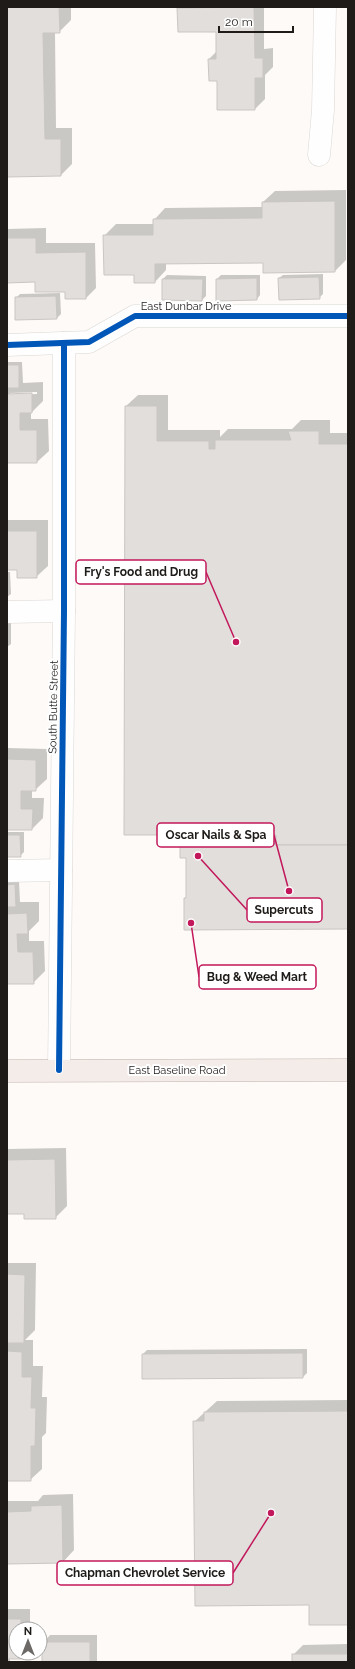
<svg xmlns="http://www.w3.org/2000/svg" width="355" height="1669" font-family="Raleway,sans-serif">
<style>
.shadow{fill:#0003;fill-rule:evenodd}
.building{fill:#e1dedb;stroke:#c9c6c3}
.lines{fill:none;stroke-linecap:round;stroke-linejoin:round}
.minor-casing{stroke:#dad7d4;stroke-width:23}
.major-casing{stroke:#c0b1ab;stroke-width:23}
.minor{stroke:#fffefe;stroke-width:22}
.major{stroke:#f4ece9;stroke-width:22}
.cycleway-casing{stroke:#fff;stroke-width:8}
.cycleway{stroke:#0057b8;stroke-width:6}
.labels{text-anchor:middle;stroke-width:4;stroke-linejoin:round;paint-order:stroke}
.street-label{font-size:11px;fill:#1e1b19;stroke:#fff}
.leader{fill:none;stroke:#c2185b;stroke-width:1.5}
.callout-dot{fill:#c2185b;stroke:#fff;stroke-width:1.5}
.callout{fill:#fff;stroke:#c2185b;stroke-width:1.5}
.callout-label{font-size:12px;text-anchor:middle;font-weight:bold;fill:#1e1b19}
</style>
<rect width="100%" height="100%" fill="#fdfaf7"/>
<!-- shadow -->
<g class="shadow">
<path d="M7,7H71V20L59,32H55L56,128H72V164L61,175L7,176Z"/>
<path d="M180,7H264V49L273,48V67L265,75V99L255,109L218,80H210L209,59L217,51V31L178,9Z"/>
<path d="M346,190V260L335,271L264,262L166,263V270L155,282L135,274L104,236L116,224H154V220L165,208L263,207V202L275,191Z"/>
<path d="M46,228V243H95L96,288L86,298L36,281L7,282V229Z"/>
<path d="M323,274V294L319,298L279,278L283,275Z"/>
<path d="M167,275L206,276V296L202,300L163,279Z"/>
<path d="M221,275H260V295L257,299L217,279Z"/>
<path d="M60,293L61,314L57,318L16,298L20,294Z"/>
<path d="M7,362H22L23,383L43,382V401L31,413V419H48L49,451L37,462H7ZM37,392V394L10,395V393Z"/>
<path d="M138,395H168V430H220V437L228,429H292L301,420H330V433H348V928L185,898L187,896V857L181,845L192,834L126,406Z"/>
<path d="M7,520H48V566L36,577L18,569H7Z"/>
<path d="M7,572H10L11,594L7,597Z"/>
<path d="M7,623H11V644L7,647Z"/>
<path d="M7,748L47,749V779L35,790H32V798H44L43,818L32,829H7Z"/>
<path d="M7,832H24V852L20,856H7Z"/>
<path d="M7,881H19L20,902H39V921L29,931V941H44L45,971L33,983H7Z"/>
<path d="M66,1148L67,1206L55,1218L25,1213H7V1149Z"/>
<path d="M7,1263H36L35,1330L25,1340H33V1366H43L42,1397H47L46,1433L42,1437V1469L30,1480H7Z"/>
<path d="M307,1349V1373L303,1377L143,1354L147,1350Z"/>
<path d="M348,1400V1624L310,1604L194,1422L217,1401Z"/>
<path d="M73,1494L74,1550L63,1562L7,1563V1501H38L43,1495Z"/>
<path d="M7,1609H30V1629H16V1653H25L20,1658H10V1662H7Z"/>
<path d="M50,1635H97V1662H43V1643Z"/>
<path d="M348,1644V1662H293V1655L303,1645Z"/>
</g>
<!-- building -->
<g class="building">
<path d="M7,7H59L60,33H43L45,139H61V176L7,177Z"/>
<path d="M254,7L255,58H263V78H255V110H217V81H209L208,59H216V32H178L177,8Z"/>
<path d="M335,201V272L263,273V263L155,264V283H134V275H104L103,235H153V219L262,218V202Z"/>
<path d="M7,238H36V253L86,252V299H65V292H35V282L7,283Z"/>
<path d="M319,277L320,299L279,300L278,278Z"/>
<path d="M257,278V300L216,301V279Z"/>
<path d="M162,279H203L202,301L162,300Z"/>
<path d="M56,296L57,319L15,320V297Z"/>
<rect x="7" y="365" width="12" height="23"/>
<path d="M32,393V413H20V430H37V463H7V394Z"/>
<path d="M125,406H157V441H209V449H215V440H291L288,431H319V444H348V845H276V835H124Z"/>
<path d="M7,531H37V578H17V570H7Z"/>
<path d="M7,759L36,760V791H21V809H33L32,830H7Z"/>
<path d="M7,835H20L21,857H7Z"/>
<path d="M180,845H348V929L184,930V898H186V858H180Z"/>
<path d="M15,884L16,907H7V885Z"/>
<path d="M27,913L28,934H17L18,952H33L34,984H7V914Z"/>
<path d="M55,1159L56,1219H24V1214H7V1160Z"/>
<path d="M7,1274L25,1275L24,1343H7Z"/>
<path d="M7,1351L22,1352V1377H32L31,1408H36L35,1446H31V1481H7Z"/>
<path d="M303,1353V1378L142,1379V1354Z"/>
<path d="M348,1411V1625H309V1605L195,1606L193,1421H204V1412Z"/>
<path d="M62,1505L63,1563L7,1564V1512L31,1511V1506Z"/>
<path d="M7,1619H21V1629H16V1653H21V1659H7Z"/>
<rect x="42" y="1642" width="48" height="20"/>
<rect x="292" y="1654" width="56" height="8"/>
</g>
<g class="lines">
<!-- minor casing -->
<g class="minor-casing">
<g id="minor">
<path d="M319,155L323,110L325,7"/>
<path d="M7,345L89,342L135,316H348"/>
<path d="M7,612L64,611"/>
<path d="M7,871L61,870"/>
<path d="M59,1070L64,611V343"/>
</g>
</g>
<!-- major casing -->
<g class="major-casing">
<path id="major" d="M7,1071L348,1070"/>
</g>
<!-- minor -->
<use href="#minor" class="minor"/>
<!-- major -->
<use href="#major" class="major"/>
<!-- cycleway casing -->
<g class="cycleway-casing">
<g id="cycleway">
<path d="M7,345L89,342L135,316H348"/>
<path d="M59,1070L64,611V343"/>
</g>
</g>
<!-- cycleway -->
<use href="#cycleway" class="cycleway"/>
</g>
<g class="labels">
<!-- street labels -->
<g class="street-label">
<text x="186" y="310">East Dunbar Drive</text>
<text transform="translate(53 707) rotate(-89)" y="4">South Butte Street</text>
<text x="177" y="1074">East Baseline Road</text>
</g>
</g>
<!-- callouts -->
<path class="leader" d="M236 642L206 572M289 891L274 835M198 856L247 910M191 923L199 977M271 1513L233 1573"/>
<g class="callout-dot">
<circle cx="236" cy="642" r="4"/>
<circle cx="289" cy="891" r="4"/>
<circle cx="198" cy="856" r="4"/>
<circle cx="191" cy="923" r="4"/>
<circle cx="271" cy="1513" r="4"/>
</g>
<g class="callout">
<rect x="76" y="560" width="130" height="24" rx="4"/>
<rect x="157" y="823" width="117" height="24" rx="4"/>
<rect x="247" y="898" width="75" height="24" rx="4"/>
<rect x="199" y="965" width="117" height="24" rx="4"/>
<rect x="57" y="1561" width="176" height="24" rx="4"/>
</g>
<g class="callout-label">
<text x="141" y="576">Fry's Food and Drug</text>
<text x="216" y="839">Oscar Nails &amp; Spa</text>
<text x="284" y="914">Supercuts</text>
<text x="257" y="981">Bug &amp; Weed Mart</text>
<text x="145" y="1577">Chapman Chevrolet Service</text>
</g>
<!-- border -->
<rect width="355" height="1669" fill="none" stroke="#1e1b19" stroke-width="16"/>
<!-- north arrow -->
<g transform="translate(28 1641)"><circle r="19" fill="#ffffff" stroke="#a5a4a3"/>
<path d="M0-3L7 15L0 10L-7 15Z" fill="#6c6967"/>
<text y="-6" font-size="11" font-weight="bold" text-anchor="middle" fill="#1e1b19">N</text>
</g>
<!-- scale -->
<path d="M219 26v6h74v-6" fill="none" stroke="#1e1b19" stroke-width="2"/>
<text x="225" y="26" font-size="12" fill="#1e1b19" stroke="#ffffff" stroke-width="3" paint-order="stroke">20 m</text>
</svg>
